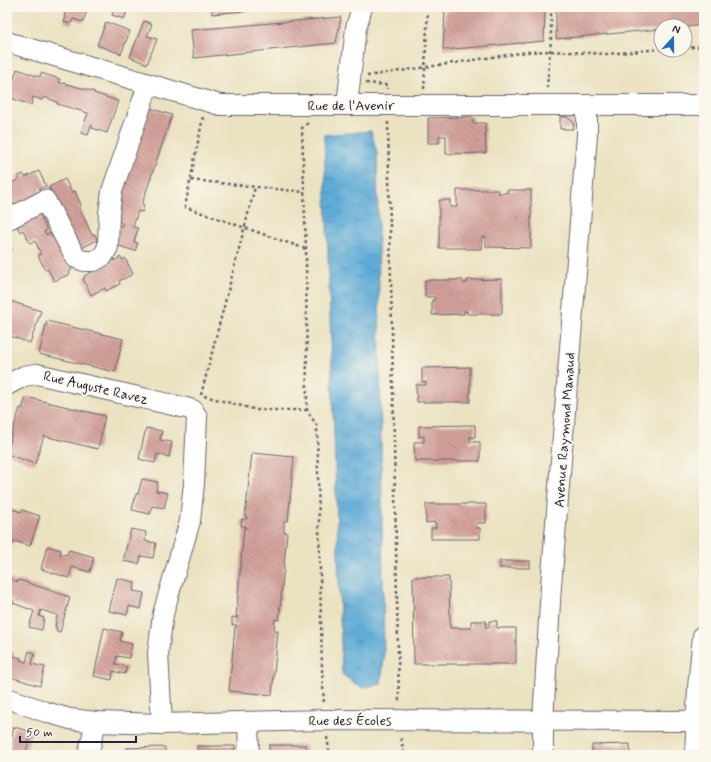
<svg xmlns="http://www.w3.org/2000/svg" width="711" height="762" font-family="Mynerve,sans-serif">
<style>
.water{fill:url(#water-ripples);stroke:#406688}
.building{fill:url(#building-back-hatch)}
.lines{fill:none;stroke-linecap:round;stroke-linejoin:round}
.minor-casing{stroke:#68656a;stroke-width:22}
.major-casing{stroke:#68656a;stroke-width:24}
.path{stroke:#68656a;stroke-width:2.5;stroke-dasharray:3 3;stroke-linecap:butt}
.minor{stroke:#fff;stroke-width:20}
.major{stroke:#fff;stroke-width:22}
.labels{text-anchor:middle;stroke-width:4;stroke-linejoin:round;paint-order:stroke}
.street-label{font-size:14px;fill:#22223b;stroke:#fbf7ec}
</style>
<defs>
<pattern id="water-ripples" width="26" height="14" patternUnits="userSpaceOnUse"><rect width="26" height="14" fill="#5daad6"/><path d="M2 4q2-2 4 0t4 0M15 11q2-2 4 0t4 0" fill="none" stroke="#4c8aaf"/></pattern>
<pattern id="building-back-hatch" width="6" height="6" patternUnits="userSpaceOnUse"><rect width="6" height="6" fill="#d3a09a"/><path d="M-1 5l2 2M0 0l6 6M5-1l2 2" fill="none" stroke="#ab827f"/></pattern>
</defs>
<rect width="100%" height="100%" fill="#fbf7ec"/>
<filter id="ink" filterUnits="userSpaceOnUse"><feTurbulence type="fractalNoise" baseFrequency=".025" numOctaves="2"/><feDisplacementMap in="SourceGraphic" scale="8" xChannelSelector="R" yChannelSelector="G"/><feConvolveMatrix kernelMatrix="1 2 1 2 8 2 1 2 1" color-interpolation-filters="sRGB"/></filter>
<filter id="wash" filterUnits="userSpaceOnUse"><feTurbulence type="fractalNoise" baseFrequency=".012" numOctaves="4" result="noise"/><feDisplacementMap in="SourceGraphic" scale="16" xChannelSelector="R" yChannelSelector="G"/><feGaussianBlur stdDeviation="0.9" result="paint"/><feColorMatrix in="noise" values="0 0 0 0 0 0 0 0 0 0 0 0 0 0 0 0 0 1.4 0 .05"/><feComposite in="paint" operator="in"/></filter>
<g filter="url(#wash)">
<rect width="100%" height="100%" fill="#ebe2c1"/>
<!-- water -->
<path class="water" d="M371,131L377,153L384,658L381,684L361,688L342,674L324,135Z"/>
<g id="blocks">
<!-- building -->
<g class="building">
<path d="M67,7H88L83,22L73,19L71,24L64,22L66,17L64,16Z"/>
<path d="M114,7H129L124,19L112,15Z"/>
<path d="M211,7H280V8L212,14Z"/>
<path d="M477,7H545L544,41L443,50L445,11Z"/>
<path d="M556,7H704V25L685,27L661,26V29L556,39Z"/>
<path d="M341,17L336,43L194,58L191,30Z"/>
<path d="M144,21L152,24L147,36L157,39L147,64L130,57Z"/>
<path d="M106,22L130,31L121,54L97,45Z"/>
<path d="M17,69L40,77L41,73L60,79L59,82L63,84L64,83L95,92L94,93L118,101L107,133L92,128L93,126L91,125L88,135L81,133L88,113L57,104V102L44,97L42,100L33,97L31,105L8,97Z"/>
<path d="M150,108L172,115L142,204L144,205L142,212L138,211L133,227L138,228L134,242L138,243L135,251L113,244L119,225L122,226L123,224L115,219L122,198H120Z"/>
<path d="M473,117V123H485L486,153L446,154V136H439V143H428V118Z"/>
<path d="M560,117H567L574,123L573,129H560Z"/>
<path d="M39,171L46,186L39,189L41,192L15,209L14,205L7,208V189L13,186L11,183L18,180L17,177L23,174L25,177Z"/>
<path d="M65,179L72,193L75,191L81,205L79,207L92,235L95,234L97,240L80,249L49,195L52,193L49,187Z"/>
<path d="M457,190H499L498,193H507V190H531V248L486,247V237H482V249H466V248H439V200H450V207H457Z"/>
<path d="M39,214L47,230L44,232L46,235L51,233L53,238L55,236L72,270L69,271L70,274L54,281L48,269L45,270L38,255L41,254L35,241L30,243L23,230L20,232L16,225Z"/>
<path d="M7,239L12,250L7,252Z"/>
<path d="M121,257L122,260L125,258L133,274L119,281L120,284L106,291L105,288L91,295L83,279L85,278L84,276Z"/>
<path d="M502,279V314H467V311H464V314L432,315V300H435V297H425V280H463V283H467V280Z"/>
<path d="M7,300L41,311L30,343L7,335Z"/>
<path d="M47,321L123,339L115,372L39,354Z"/>
<path d="M470,367V402H417L416,385H426V382H422V368Z"/>
<path d="M26,397L105,416L98,449L44,436L35,464L7,454L11,439H10L20,408L22,409Z"/>
<path d="M475,425V437H470V442H480V461H415L414,442H424V436L419,437V426Z"/>
<path d="M146,428L162,431L160,440L172,442L169,457L157,454L155,463L139,459Z"/>
<path d="M252,453L294,457L288,521H284V532H287L279,620L275,619L274,631H278L272,695L229,691L235,627H237V625H232V617L238,618V616H236L244,528H246V526H241L242,519H247V517H245Z"/>
<path d="M142,479L158,482L156,491L168,493L164,508L152,506L150,514L132,510L136,494H138Z"/>
<path d="M426,504H486V523H476V528H480V539H431V528H436L435,522L426,523Z"/>
<path d="M7,505L10,506L9,508L21,512L22,510L40,516L30,546L14,541L13,544L7,541Z"/>
<path d="M131,529L146,532L145,541L156,543L153,558L141,556L139,564L123,561Z"/>
<path d="M47,546L61,550L60,554L66,555L69,550L94,557L90,572L72,567L69,578L41,569Z"/>
<rect x="500" y="561" width="30" height="7"/>
<path d="M413,577H449L450,628H471V621H486V628H489V621H497V628H516V664H414Z"/>
<path d="M7,578L18,582L19,580L70,597L60,632L56,631L57,628L55,627L57,615L41,610L39,616L44,618L42,630L29,627L34,611L13,603V600L7,598Z"/>
<path d="M117,578L135,582L133,591L144,593L141,609L129,606L127,615L109,611Z"/>
<path d="M104,628L122,632L120,641L132,644L129,658L117,656L115,664L127,667L125,674L113,671L112,680L94,676Z"/>
<path d="M7,651L14,653L13,656L21,658L20,660L26,662L29,651L35,653L32,664L45,667L40,686L7,676Z"/>
<path d="M14,727L32,732L25,755H7Z"/>
<path d="M630,744V755H592V745Z"/>
<path d="M269,745H306L307,755H269Z"/>
<rect x="197" y="746" width="38" height="9"/>
<path d="M165,747V755H127V748Z"/>
</g>
</g>
</g>
<g filter="url(#ink)">
<use href="#blocks" fill-opacity="0" stroke="#68656a" stroke-width="1"/>
<g class="lines">
<!-- minor casing -->
<g class="minor-casing">
<g id="minor">
<path d="M7,42L220,105H704"/>
<path d="M347,105L356,28L362,7"/>
<path d="M7,220L45,200L76,258L84,261H94L103,256L108,247L109,213L112,191L148,85"/>
<path d="M7,385L24,376L37,374L186,408L193,410L197,417L194,483L190,521L163,614L158,653L162,724"/>
<path d="M7,698L46,712L70,719L96,722L162,724L325,720L698,721"/>
<path d="M248,722L249,755"/>
<path d="M88,755L96,722"/>
<path d="M543,755V721L551,586L587,135V105"/>
</g>
</g>
<!-- major casing -->
<g class="major-casing">
<path id="major" d="M696,755L699,687L704,636"/>
</g>
<!-- path -->
<g class="path">
<path d="M685,48L704,46"/>
<path d="M367,76L527,52L550,51L607,54L661,49"/>
<path d="M366,83L387,85V89"/>
<path d="M547,88L551,40V7"/>
<path d="M424,89L428,7"/>
<path d="M203,117L185,207L306,249"/>
<path d="M388,122L399,703"/>
<path d="M308,123L302,128L306,249L307,410L317,426L322,669L324,704"/>
<path d="M191,180L304,192"/>
<path d="M201,395L255,187"/>
<path d="M204,396L257,410H307"/>
<path d="M327,737L330,755"/>
<path d="M401,738L404,755"/>
</g>
<!-- minor -->
<use href="#minor" class="minor"/>
<!-- major -->
<use href="#major" class="major"/>
</g>
</g>
<g class="labels">
<!-- street labels -->
<g class="street-label">
<text x="351" y="110">Rue de l'Avenir</text>
<text transform="translate(96 387) rotate(13)" y="5">Rue Auguste Ravez</text>
<text transform="translate(564 430) rotate(-86)" y="5">Avenue Raymond Manaud</text>
<text x="350" y="725">Rue des Écoles</text>
</g>
</g>
<!-- margin -->
<rect width="711" height="762" fill="none" stroke="#fbf7ec" stroke-width="24"/>
<!-- north arrow -->
<g transform="translate(673 38) rotate(21)"><circle r="19" fill="#fbf7ec" stroke="#a4a2a5"/>
<path d="M0-3L7 15L0 10L-7 15Z" fill="#1f6fb2"/>
<text y="-6" font-size="11" font-weight="bold" text-anchor="middle" fill="#22223b">N</text>
</g>
<!-- scale -->
<path d="M20 736v6h116v-6" fill="none" stroke="#22223b" stroke-width="2"/>
<text x="26" y="736" font-size="12" fill="#22223b" stroke="#fbf7ec" stroke-width="3" paint-order="stroke">50 m</text>
</svg>
